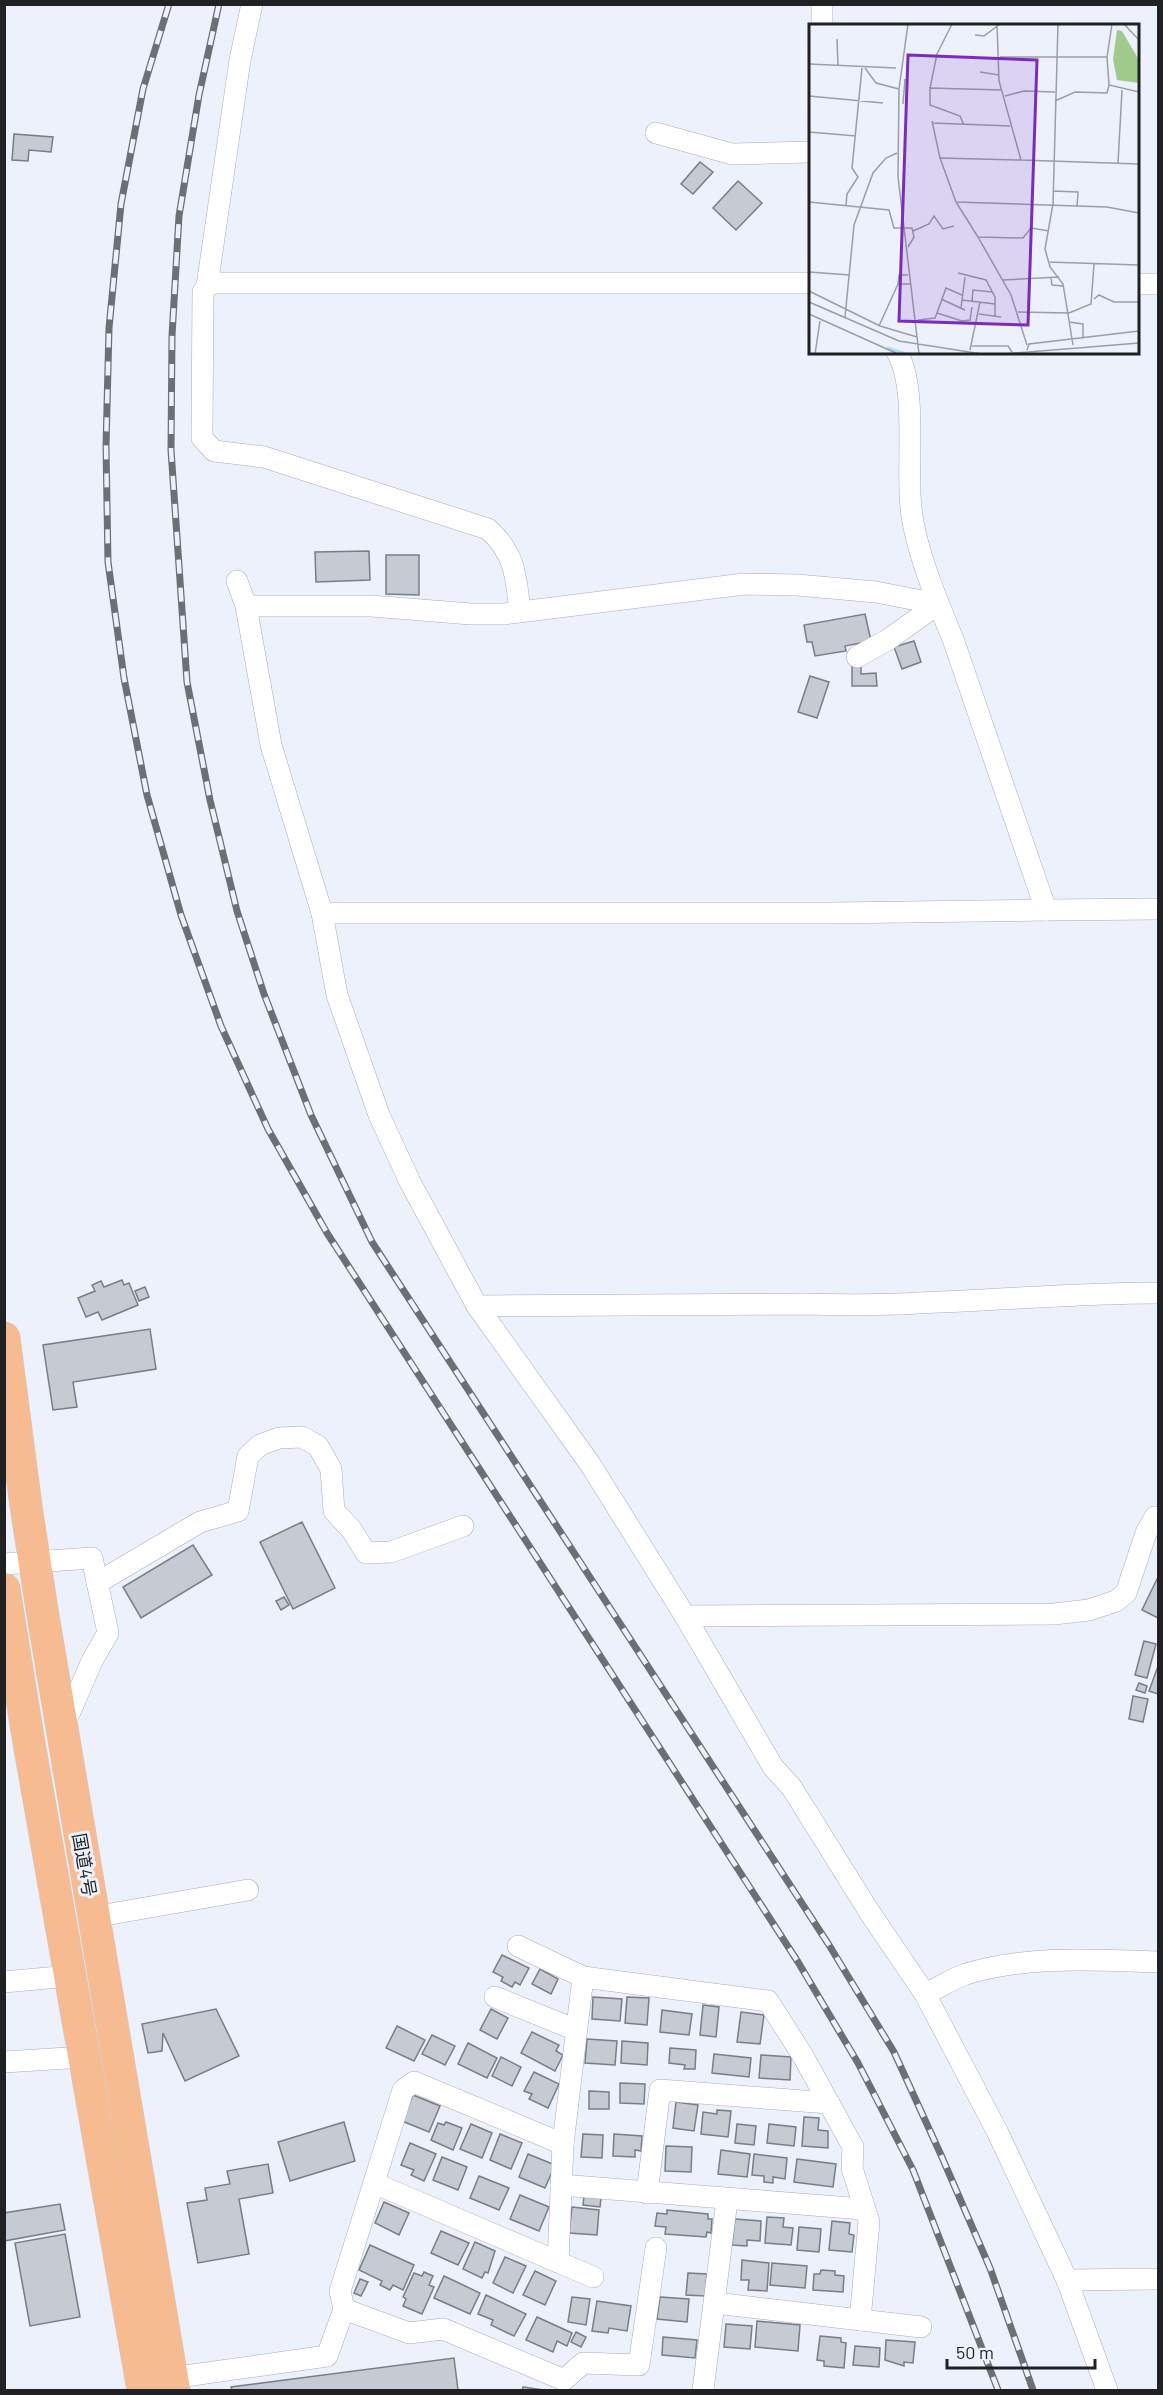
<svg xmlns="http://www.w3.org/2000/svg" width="1163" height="2395" font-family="Barlow,'Noto Sans JP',sans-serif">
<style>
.building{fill:#c5cad3;stroke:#797d85;stroke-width:1.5}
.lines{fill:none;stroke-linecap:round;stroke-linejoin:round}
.minor-casing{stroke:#a9adb6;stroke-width:22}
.highway-casing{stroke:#cececf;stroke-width:33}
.minor{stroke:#fff;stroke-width:21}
.highway{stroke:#f6bb91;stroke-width:32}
.rail-casing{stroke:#6c6f75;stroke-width:7}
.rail{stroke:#ecf1fb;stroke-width:4.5;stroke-dasharray:14;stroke-linecap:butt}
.labels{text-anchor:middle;stroke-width:6;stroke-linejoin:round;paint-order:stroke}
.street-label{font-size:18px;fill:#1f2125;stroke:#ecf1fb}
.inset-river{fill:none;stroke:#a0e2ff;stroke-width:3}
.inset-road{fill:none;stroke:#9a9ea5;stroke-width:1.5}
.view{fill:#7b2cbf;fill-opacity:0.15;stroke:#7b2cbf;stroke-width:3}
.inset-edge{fill:none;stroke:#1f2125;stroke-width:3}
</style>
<rect width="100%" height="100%" fill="#ecf1fb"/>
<!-- building -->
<g class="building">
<path d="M14,134L53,137L51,152L29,150L28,161L12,160Z"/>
<path d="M700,162L713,172L693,194L681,184Z"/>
<path d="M738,181L762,203L736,230L713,208Z"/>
<path d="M369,551L370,580L316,582L315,552Z"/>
<path d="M386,555H419V595L386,594Z"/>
<path d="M865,614L871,641L845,646L846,651L815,656L812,642H807L804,625Z"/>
<path d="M914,641L921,662L902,669L894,647Z"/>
<path d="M852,666H861V674L876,673L877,686H852Z"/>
<path d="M810,676L829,682L817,718L798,712Z"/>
<path d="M122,1280L124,1285L129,1283L138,1305L102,1320L98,1312L86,1317L78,1298L95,1291L92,1285L101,1281L104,1287Z"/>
<path d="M145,1287L149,1297L139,1301L135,1291Z"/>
<path d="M150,1329L156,1369L73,1382L77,1407L53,1410L43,1345Z"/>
<path d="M302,1522L335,1588L293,1609L260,1542Z"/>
<path d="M193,1545L212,1575L141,1618L123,1587Z"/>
<path d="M1158,1577V1618L1142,1610Z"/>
<path d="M284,1597L289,1605L281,1610L276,1601Z"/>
<path d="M1144,1641L1156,1644L1147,1678L1135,1675Z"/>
<path d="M1158,1666V1694L1149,1691Z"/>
<path d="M1139,1683L1147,1686L1145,1693L1136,1690Z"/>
<path d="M1133,1696L1148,1699L1143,1722L1129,1719Z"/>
<path d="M502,1955L529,1968L520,1985L515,1982L512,1987L501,1981L503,1977L493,1972Z"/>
<path d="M540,1969L558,1979L551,1994L532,1984Z"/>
<path d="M593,1997L622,1999L620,2021L592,2019Z"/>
<path d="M627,1997L649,1998L647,2025L625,2023Z"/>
<path d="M703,2005L719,2007L716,2037L700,2035Z"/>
<path d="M216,2009L239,2056L185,2081L163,2033L162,2051L148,2053L142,2024Z"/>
<path d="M491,2009L508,2018L497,2039L480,2030Z"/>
<path d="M662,2010L692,2014L689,2035L660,2032Z"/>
<path d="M741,2012L764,2015L760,2044L737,2042Z"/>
<path d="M397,2026L425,2040L414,2061L386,2048Z"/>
<path d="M532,2032L559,2045L556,2051L563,2055L555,2071L521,2053Z"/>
<path d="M432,2035L455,2046L445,2065L422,2054Z"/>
<path d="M587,2039L617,2041L615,2065L585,2063Z"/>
<path d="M622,2041L648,2043L647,2065L621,2063Z"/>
<path d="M468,2043L497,2058L487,2078L458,2064Z"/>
<path d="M670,2048L696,2050L695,2069H684L685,2065L669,2063Z"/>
<path d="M714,2054L751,2058L749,2077L712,2073Z"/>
<path d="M761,2055L791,2057L790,2080L759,2078Z"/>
<path d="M501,2057L521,2067L512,2086L492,2076Z"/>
<path d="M534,2072L559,2084L548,2108L529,2099L532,2094L524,2091Z"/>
<path d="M620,2083L645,2084L644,2104L620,2103Z"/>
<path d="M589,2091L609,2092V2109H589Z"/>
<path d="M413,2095L440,2106L429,2132L402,2121Z"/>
<path d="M676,2102L698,2105L694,2131L673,2128Z"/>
<path d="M717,2110L731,2111L728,2137L701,2134L703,2112L717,2114Z"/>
<path d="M804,2117L819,2118L818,2130L828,2131V2148L802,2146Z"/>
<path d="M344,2122L355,2161L290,2181L278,2142Z"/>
<path d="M446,2122L462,2128L453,2150L431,2140L438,2123L444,2125Z"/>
<path d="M471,2124L492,2133L482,2158L460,2149Z"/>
<path d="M737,2124L756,2126L754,2145L735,2143Z"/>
<path d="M769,2124L796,2127L794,2146L767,2143Z"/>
<path d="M500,2134L522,2143L511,2169L490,2160Z"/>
<path d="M583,2134L603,2135L602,2158L581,2157Z"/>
<path d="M614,2134L642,2136L641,2151L635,2150V2157L613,2156Z"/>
<path d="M410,2143L436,2154L424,2181L411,2175L414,2170L401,2165Z"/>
<path d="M666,2146L692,2147L691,2172L665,2171Z"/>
<path d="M721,2150L750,2154L747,2177L718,2174Z"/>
<path d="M528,2154L555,2165L545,2188L519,2177Z"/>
<path d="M754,2154L787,2158L785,2179L773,2177V2183L764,2182V2176L752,2175Z"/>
<path d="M442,2157L467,2167L458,2190L433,2180Z"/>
<path d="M797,2159L836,2164L833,2187L794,2182Z"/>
<path d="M268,2164L273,2193L239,2199L249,2254L198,2263L187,2203L207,2200L205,2188L230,2184L227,2171Z"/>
<path d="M479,2176L509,2188L499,2210L470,2198Z"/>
<path d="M520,2195L549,2207L539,2231L510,2219Z"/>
<path d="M584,2196L601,2198L600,2207L583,2205Z"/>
<path d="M384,2202L409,2213L399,2235L375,2223Z"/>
<path d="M60,2204L65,2230L4,2241V2213Z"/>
<path d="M572,2207L599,2210L597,2235L569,2233Z"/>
<path d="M667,2210L708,2214V2219H712L711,2233L707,2232L706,2237L665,2234L666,2227L655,2226L657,2213L667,2214Z"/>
<path d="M767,2217L784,2218L783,2227L793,2228L791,2245L765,2243Z"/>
<path d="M735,2219L761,2221L760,2241L747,2240V2246L732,2245Z"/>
<path d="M832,2221L850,2223L849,2234L854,2235L852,2252L829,2250Z"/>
<path d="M799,2227L821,2229L819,2252L797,2250Z"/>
<path d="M441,2231L469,2243L458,2265L431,2253Z"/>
<path d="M65,2234L80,2317L30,2326L15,2243Z"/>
<path d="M475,2242L495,2251L488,2273L485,2272L482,2278L463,2269Z"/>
<path d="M370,2245L414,2265L403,2290L393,2285L390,2290L380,2285L382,2281L359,2270Z"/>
<path d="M505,2257L526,2266L513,2293L493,2283Z"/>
<path d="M742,2260L769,2263L767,2291L748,2290L749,2280H741Z"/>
<path d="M772,2263L807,2266L805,2288L770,2285Z"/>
<path d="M821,2270L835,2271V2275L844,2276L843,2292L813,2290L814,2274H820Z"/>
<path d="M535,2271L556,2281L545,2305L523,2295Z"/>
<path d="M424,2272L433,2276L429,2285L434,2287L422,2314L403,2306L406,2299L403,2297L414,2273L422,2276Z"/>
<path d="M688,2273L707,2274L705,2296L686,2295Z"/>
<path d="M444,2276L480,2293L470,2314L434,2298Z"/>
<path d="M360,2279L368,2282L361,2296L354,2293Z"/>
<path d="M486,2295L526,2314L514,2336L491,2325L493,2320L478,2314Z"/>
<path d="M572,2297L590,2299L586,2325L568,2322Z"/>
<path d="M660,2297L689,2299L687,2322L657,2319Z"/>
<path d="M597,2301L631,2306L627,2331L609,2328L608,2333L592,2331Z"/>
<path d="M537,2317L572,2333L567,2346L557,2341L553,2352L526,2340Z"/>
<path d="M757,2321L800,2325L798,2351L755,2347Z"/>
<path d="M726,2324L752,2326L750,2349L724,2347Z"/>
<path d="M576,2332L586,2337L581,2347L571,2342Z"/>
<path d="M820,2336L841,2338V2342L846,2343L844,2368L824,2366V2361L817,2360Z"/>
<path d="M663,2337L697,2340L695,2358L662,2355Z"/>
<path d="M886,2340L915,2342L913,2363L904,2362V2366L885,2360Z"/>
<path d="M855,2346L880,2348L879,2367L853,2365Z"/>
<path d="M454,2358L458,2390H232L231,2387Z"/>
<path d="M523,2387L544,2390H522Z"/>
</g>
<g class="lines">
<!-- minor casing -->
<g class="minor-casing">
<g id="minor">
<path d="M822,4V26"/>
<path d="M656,133L732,154L810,152"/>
<path d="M1138,284H1158"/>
<path d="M207,286L240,60L252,4"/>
<path d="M897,352C918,389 906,464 911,508C915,548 937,601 953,639L1046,910L1158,909"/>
<path d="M237,581L246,606L271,745L322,913"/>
<path d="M246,606H371L471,614H504L744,584L797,585L876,592L938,604"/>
<path d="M520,611C516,576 515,553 488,529L264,457L214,451L202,438V430L203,292L207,286L215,283H810"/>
<path d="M857,657L889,639L938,604"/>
<path d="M1046,910L833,913H322L337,995L379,1115L410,1182L477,1306L807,1304C924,1308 1041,1293 1158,1293"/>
<path d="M477,1306L590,1464L685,1616L1054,1614L1089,1610L1116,1601L1126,1593L1146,1533L1155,1517H1158"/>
<path d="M4,1564L92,1558L108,1633L92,1661L63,1728"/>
<path d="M97,1583L200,1522L238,1511L248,1456L260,1445L279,1438L302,1437L318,1446L331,1469L334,1511L351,1529L366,1553L391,1552L463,1526"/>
<path d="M685,1616L773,1767L792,1788L870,1913L925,1994L997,2131L1067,2280L1107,2390"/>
<path d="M93,1917L248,1890"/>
<path d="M518,1946L583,1977L768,2001L803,2056L853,2147L852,2168L869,2222L860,2320"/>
<path d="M4,1982L69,1976"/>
<path d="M925,1994C938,1988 952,1979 966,1974C1028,1955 1095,1960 1158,1962"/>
<path d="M495,1997L576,2030"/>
<path d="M4,2062L84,2057"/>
<path d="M374,2183L593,2277"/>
<path d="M561,2185L863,2209"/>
<path d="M647,2193L660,2090L829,2103"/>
<path d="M558,2262L563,2144L583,1977"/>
<path d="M1067,2280L1158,2279"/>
<path d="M715,2303L921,2327"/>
<path d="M344,2309L340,2291L403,2090L414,2082L563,2144"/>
<path d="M171,2378L327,2356L344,2309L409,2333L443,2329L564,2380L583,2363L639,2365L656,2248"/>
<path d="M703,2390L727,2200"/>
</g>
</g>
<!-- highway casing -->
<g class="highway-casing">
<g id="highway">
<path d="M4,1338L26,1506L42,1610L174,2390"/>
<path d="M4,1589L29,1743L143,2390"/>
</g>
</g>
<!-- minor -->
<use href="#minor" class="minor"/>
<!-- highway -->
<use href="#highway" class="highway"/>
<!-- rail casing -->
<g class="rail-casing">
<g id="rail">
<path d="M169,4L143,89L121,204L109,328L106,446L108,562L124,678L147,795L181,915L221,1026L268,1129L327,1233L798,1962L858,2063L913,2170L998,2390"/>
<path d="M219,4L199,95L179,216L172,336L171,450L187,682L210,800L237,911L264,994L311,1115L372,1242L829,1945L894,2052L941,2155L990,2268L1033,2390"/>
</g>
</g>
<!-- rail -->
<use href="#rail" class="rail"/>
</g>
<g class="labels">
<!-- street labels -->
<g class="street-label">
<text transform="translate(84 1865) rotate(80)" y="6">国道4号</text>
</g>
</g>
<!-- overview -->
<g transform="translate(809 24)">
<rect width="330" height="330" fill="#ecf1fb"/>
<path d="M308,6L313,7L330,36V59L308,56L304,35Z" fill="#9fca8c"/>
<path class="inset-river" d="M78,324L97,330"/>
<path class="inset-road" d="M99,0L90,65L89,153L110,330M188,0L190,57L212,136L330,140M249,0L244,180L236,225L241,243L254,260L264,321M315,0L330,16M166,11L175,12L191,0M28,15L29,42M191,33H298L300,61L330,68M298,33L303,0M0,40L87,44M56,44L67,59L90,65M171,48L190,51M121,64L128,30L143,0M0,72L74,79M196,72L215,67L246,68M246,77L266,68L298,69L300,61M94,80L96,55M123,97L131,134M124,99L201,102M155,101L151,92L121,81V64L193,66M0,108L47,112M212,136L131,134L147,178L298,183L330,189M309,139L313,66M244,167L269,168L268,183M0,178L80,186L85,204H103L105,213L99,223M147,178L169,213L214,214L222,204L240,207M37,181L38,170L49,153L43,144L53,44M104,207L120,200L125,192L134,205L145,202M169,213L202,271L218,321M239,238L330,241M0,248L41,251M149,249L177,256L186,273V292M242,254L243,261L254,262M194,256L250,253M89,260L90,251H99M0,267L71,302L108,313M132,275L156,286M285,275L290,271L305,278H330M153,276L186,280M163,277L164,266L183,268M0,278L90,317L173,330M152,284L156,253M209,288L260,289L282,280L285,240M128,289L137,264L153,271M0,290L89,330M170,290L192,293M36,293L45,201L64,149L77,134L88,129M109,296L126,294L128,289L153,297L161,296L163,283M260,298L274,300V315M70,302L89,260H101M163,322H199L203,328M161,326L171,278M218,326L220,320L330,307M6,330L11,297M195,330L330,319"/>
<path class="view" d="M99,31L228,36L219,301L90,297Z"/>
<rect width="330" height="330" class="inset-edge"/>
</g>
<!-- border -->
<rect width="1163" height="2395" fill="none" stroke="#1f2125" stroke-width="12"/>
<!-- scale -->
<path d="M947 2359v9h148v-9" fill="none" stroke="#1f2125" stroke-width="3"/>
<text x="956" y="2359" font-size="18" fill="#1f2125" stroke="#ecf1fb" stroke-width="4.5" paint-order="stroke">50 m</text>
</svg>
